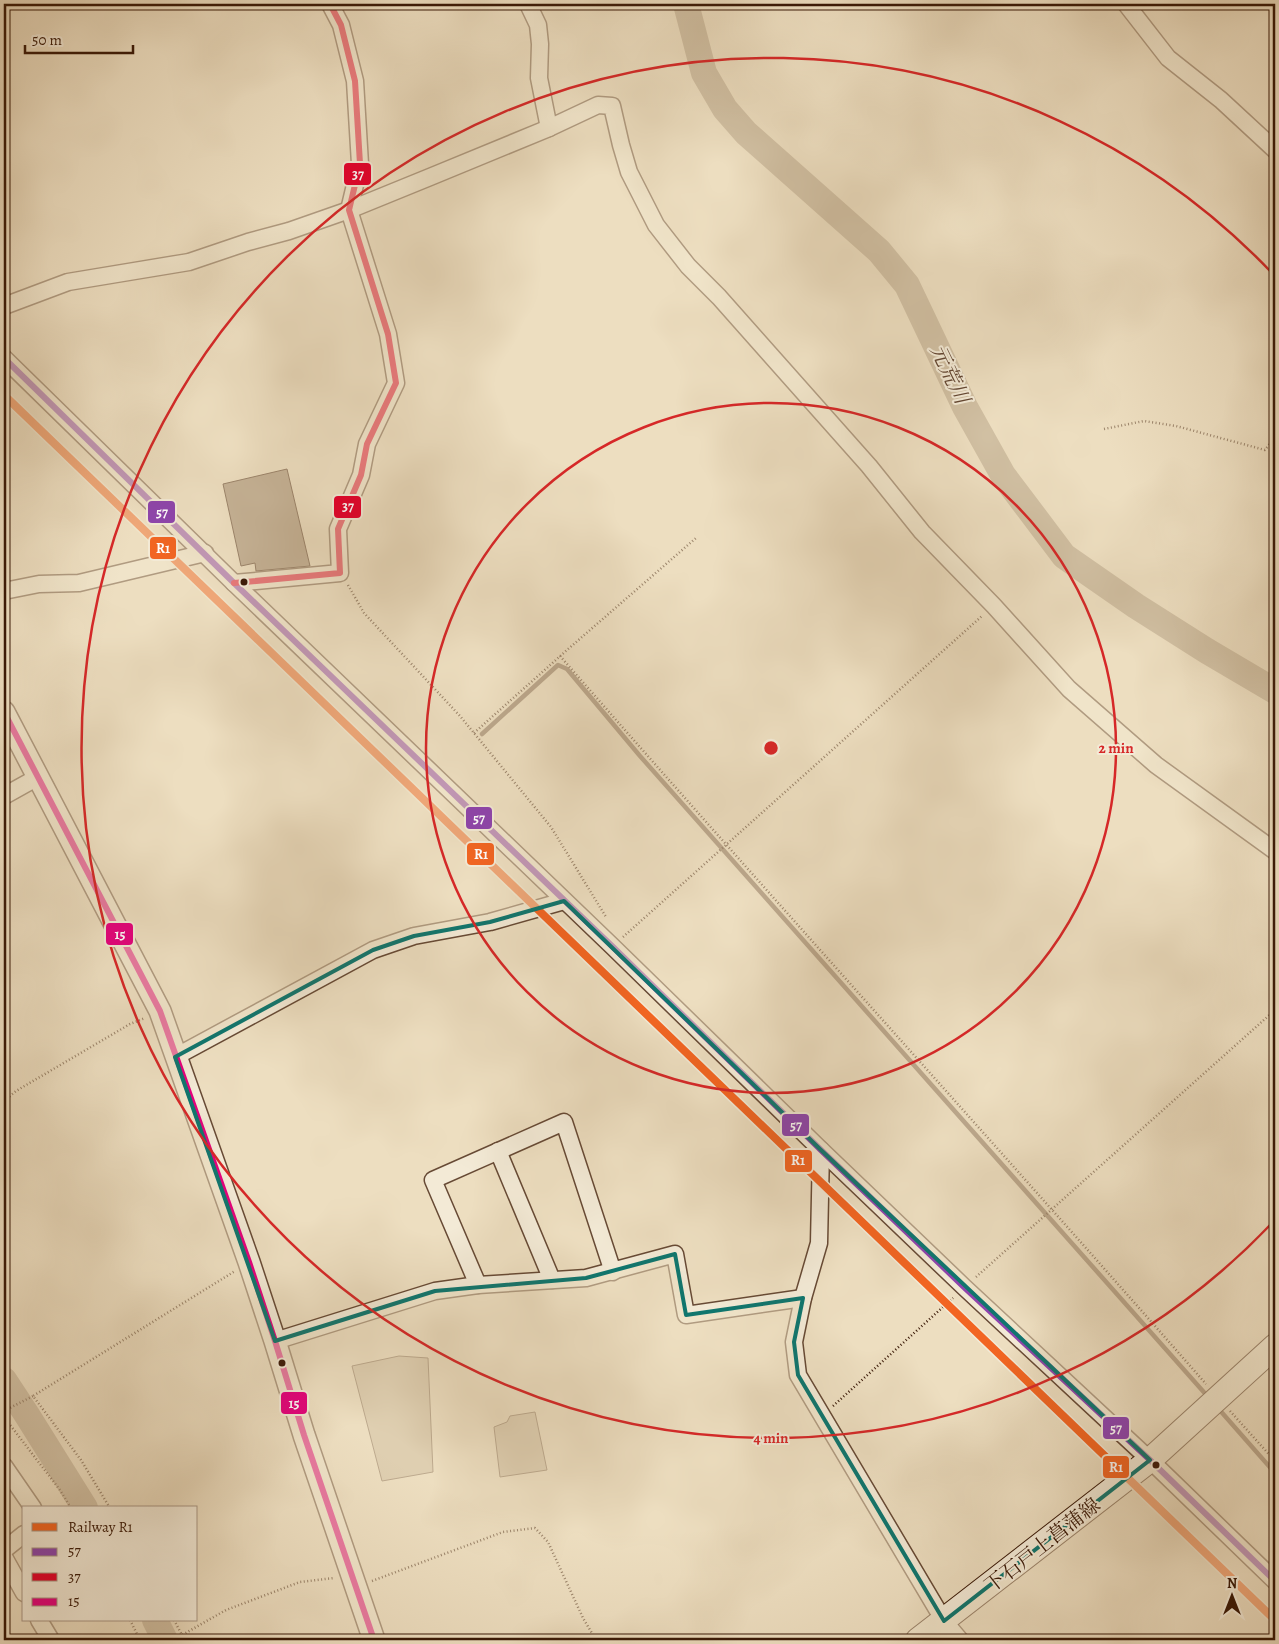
<svg xmlns="http://www.w3.org/2000/svg" width="1279" height="1644" font-family="Alegreya,'Noto Serif JP',serif">
<style>
.green{fill:#cfbda1;stroke:#846b54}
.lines{fill:none;stroke-linecap:round;stroke-linejoin:round}
.stream{stroke:#816750;stroke-width:4.5}
.river{stroke:#b09b81;stroke-width:26}
.building{fill:#977f67;stroke:#3a1907}
.minor-casing{stroke:#674a35;stroke-width:19}
.tertiary-casing{stroke:#674a35;stroke-width:24}
.secondary-casing{stroke:#3a1907;stroke-width:26}
.path{stroke:#3a1907;stroke-width:2.5;stroke-dasharray:1 2.5;stroke-linecap:butt}
.minor{stroke:#f3ead6;stroke-width:16}
.tertiary{stroke:#f3ead6;stroke-width:21}
.secondary{stroke:#f3ead6;stroke-width:24}
.bus-1-casing{stroke:#f3ead6;stroke-width:10}
.bus-2-casing{stroke:#f3ead6;stroke-width:10}
.bus-3-casing{stroke:#f3ead6;stroke-width:10}
.bus-1{stroke:#8e44ad;stroke-width:6}
.bus-2{stroke:#e4002b;stroke-width:6}
.bus-3{stroke:#e5007d;stroke-width:6}
.rail-1-casing{stroke:#f3ead6;stroke-width:11}
.rail-1{stroke:#f26522;stroke-width:8}
.marked{fill:none;stroke:#0f766e;stroke-width:4;stroke-linejoin:round}
.ring{fill:none;stroke:#d62828;stroke-width:2.5}
.bus-dot{fill:#3a1907;stroke:#f3ead6;stroke-width:2}
.labels{text-anchor:middle;stroke-width:4;stroke-linejoin:round;paint-order:stroke}
.street-label{font-size:20px;fill:#3a1907;stroke:#f3ead6}
.water-label{font-size:21px;font-style:italic;fill:#634632;stroke:#f3ead6}
.centre{fill:#d62828;stroke:#f3ead6;stroke-width:2.5}
.ring-label{font-size:15px;text-anchor:middle;font-weight:bold;fill:#d62828;stroke:#f3ead6;stroke-width:4;stroke-linejoin:round;paint-order:stroke}
.line-badge{stroke:#f3ead6;stroke-width:2}
.badge-label{font-size:14px;text-anchor:middle;font-weight:bold;fill:#fff}
</style>
<rect width="100%" height="100%" fill="#eddec0"/>
<filter id="stains"><feTurbulence type="fractalNoise" baseFrequency=".004" numOctaves="4"/><feColorMatrix values="0 0 0 0 .2 0 0 0 0 .09 0 0 0 0 .02 0 0 0 .5 -.17"/></filter>
<radialGradient id="worn" r=".72"><stop offset=".6" stop-color="#630" stop-opacity="0"/><stop offset="1" stop-color="#630" stop-opacity=".3"/></radialGradient>
<!-- green -->
<g class="green">
<path d="M399,1356L428,1358L433,1472L382,1481L352,1366Z"/>
<path d="M535,1412L547,1470L500,1477L494,1427L507,1422L510,1416Z"/>
</g>
<g class="lines">
<!-- stream -->
<g class="stream">
<path d="M482,734L558,665L567,669L640,756L1209,1398"/>
<path d="M1217,1407L1275,1473"/>
</g>
<!-- river -->
<g class="river">
<path d="M686,4L704,73L725,109L746,133L879,251L907,285L965,407L1003,475L1064,556L1136,606L1207,651L1275,691"/>
<path d="M4,1380L27,1415L85,1508"/>
<path d="M155,1620L165,1640"/>
</g>
</g>
<!-- building -->
<path class="building" d="M287,469L310,566L256,571L255,563L241,566L223,484Z"/>
<g class="lines">
<!-- minor casing -->
<g class="minor-casing">
<g id="minor">
<path d="M528,4L538,25L540,44L539,78L549,128"/>
<path d="M1126,4L1168,58L1221,100L1275,150"/>
<path d="M4,306L68,282L189,262L248,242L289,231L349,210L430,177L549,128L598,105L612,106L621,145L629,172L656,225L688,266L719,297L869,466L922,532L994,606L1069,689L1156,765L1275,851"/>
<path d="M4,358L234,583L612,946L821,1150L964,1287L1150,1460L1275,1581"/>
<path d="M234,583L340,573L338,529L361,475L367,444L396,383L388,334L349,210L360,164L355,81L341,25L330,4"/>
<path d="M4,591L39,584L79,583L205,553"/>
<path d="M4,796L38,777"/>
<path d="M175,1057L373,950L414,936L490,922L564,901"/>
<path d="M821,1150L819,1243L803,1298L794,1342L798,1375L944,1621L960,1640"/>
<path d="M498,1151L552,1280"/>
<path d="M478,1285L433,1180L564,1122L613,1272"/>
<path d="M275,1341L435,1291L478,1285L586,1278L675,1254L686,1315L803,1298"/>
<path d="M4,1466L33,1508"/>
<path d="M4,1550L24,1534"/>
<path d="M4,1557L24,1593"/>
<path d="M39,1620L51,1640"/>
</g>
</g>
<!-- tertiary casing -->
<g class="tertiary-casing">
<path id="tertiary" d="M4,712L160,1011L249,1262L275,1341L304,1435L374,1640"/>
</g>
<!-- secondary casing -->
<g class="secondary-casing">
<path id="secondary" d="M918,1640L1150,1460L1275,1346"/>
</g>
<!-- path -->
<g class="path">
<path d="M1104,429L1144,421L1176,426L1265,450L1275,437"/>
<path d="M348,585L364,613L460,716L551,827L606,917"/>
<path d="M560,656C774,901 992,1140 1206,1384"/>
<path d="M474,733L567,650L696,538"/>
<path d="M623,937L982,616"/>
<path d="M4,1101L16,1091L130,1024L145,1018"/>
<path d="M976,1277L1275,1010"/>
<path d="M833,1406L953,1298"/>
<path d="M4,1411L33,1396"/>
<path d="M1230,1411L1275,1461"/>
<path d="M4,1417L60,1490L71,1508"/>
<path d="M110,1508L81,1460L33,1396L235,1271"/>
<path d="M372,1581L503,1532L535,1528L548,1542L583,1618L596,1640"/>
<path d="M130,1620L140,1640"/>
<path d="M174,1620L182,1635L226,1610L300,1582L334,1578"/>
</g>
<!-- minor -->
<use href="#minor" class="minor"/>
<!-- tertiary -->
<use href="#tertiary" class="tertiary"/>
<!-- secondary -->
<use href="#secondary" class="secondary"/>
<!-- bus-1 casing -->
<g class="bus-1-casing">
<path id="bus-1" d="M4,358L234,583L612,946L821,1150L964,1287L1150,1460L1275,1581"/>
</g>
<!-- bus-2 casing -->
<g class="bus-2-casing">
<path id="bus-2" d="M234,583L340,573L338,529L361,475L367,444L396,383L388,334L349,210L360,164L355,81L341,25L330,4"/>
</g>
<!-- bus-3 casing -->
<g class="bus-3-casing">
<path id="bus-3" d="M4,712L160,1011L249,1262L275,1341L304,1435L374,1640"/>
</g>
<!-- bus-1 -->
<use href="#bus-1" class="bus-1"/>
<!-- bus-2 -->
<use href="#bus-2" class="bus-2"/>
<!-- bus-3 -->
<use href="#bus-3" class="bus-3"/>
<!-- rail-1 casing -->
<g class="rail-1-casing">
<path id="rail-1" d="M4,395L1275,1620"/>
</g>
<!-- rail-1 -->
<use href="#rail-1" class="rail-1"/>
</g>
<!-- marked area -->
<path d="M0 0H1279V1644H0ZM564,901L821,1150L1150,1460L944,1621L798,1375L794,1342L803,1298L686,1315L675,1254L586,1278L435,1291L275,1341L175,1057L373,950L414,936L490,922Z" fill="#eddec0" fill-opacity=".55" fill-rule="evenodd"/>
<path class="marked" d="M564,901L821,1150L1150,1460L944,1621L798,1375L794,1342L803,1298L686,1315L675,1254L586,1278L435,1291L275,1341L175,1057L373,950L414,936L490,922Z"/>
<!-- distance rings -->
<g class="ring">
<circle cx="771" cy="748" r="345"/>
<path d="M1272 1223A690 690 0 1 1 1272 273"/>
</g>
<!-- markers -->
<g class="bus-dot">
<circle cx="244" cy="582" r="4.5"/>
<circle cx="282" cy="1363" r="4.5"/>
<circle cx="1156" cy="1465" r="4.5"/>
</g>
<g class="labels">
<!-- street labels -->
<g class="street-label">
<text transform="translate(1042 1545) rotate(-38)" y="7">下石戸上菖蒲線</text>
</g>
<!-- water labels -->
<g class="water-label">
<text transform="translate(950 374) rotate(64)" y="7">元荒川</text>
</g>
</g>
<circle cx="771" cy="748" r="8" class="centre"/>
<g class="ring-label">
<text x="1116" y="753">2 min</text>
<text x="771" y="1443">4 min</text>
</g>
<g class="line-badge">
<rect x="343" y="162" width="29" height="24" rx="5" fill="#e4002b"/>
<rect x="333" y="495" width="29" height="24" rx="5" fill="#e4002b"/>
<rect x="147" y="500" width="29" height="24" rx="5" fill="#8e44ad"/>
<rect x="149" y="536" width="28" height="24" rx="5" fill="#f26522"/>
<rect x="465" y="806" width="28" height="24" rx="5" fill="#8e44ad"/>
<rect x="466" y="842" width="29" height="24" rx="5" fill="#f26522"/>
<rect x="105" y="922" width="29" height="24" rx="5" fill="#e5007d"/>
<rect x="781" y="1113" width="29" height="24" rx="5" fill="#8e44ad"/>
<rect x="784" y="1149" width="29" height="24" rx="5" fill="#f26522"/>
<rect x="280" y="1391" width="28" height="24" rx="5" fill="#e5007d"/>
<rect x="1102" y="1416" width="28" height="24" rx="5" fill="#8e44ad"/>
<rect x="1102" y="1455" width="28" height="24" rx="5" fill="#f26522"/>
</g>
<g class="badge-label">
<text x="358" y="179">37</text>
<text x="348" y="511">37</text>
<text x="162" y="517">57</text>
<text x="163" y="553">R1</text>
<text x="479" y="823">57</text>
<text x="481" y="859">R1</text>
<text x="120" y="939">15</text>
<text x="796" y="1130">57</text>
<text x="798" y="1165">R1</text>
<text x="294" y="1408">15</text>
<text x="1116" y="1433">57</text>
<text x="1116" y="1472">R1</text>
</g>
<!-- margin -->
<rect width="1279" height="1644" fill="none" stroke="#eddec0" stroke-width="20"/>
<rect x="5" y="5" width="1269" height="1634" fill="none" stroke="#3a1907" stroke-width="2.5"/>
<rect x="10" y="10" width="1259" height="1624" fill="none" stroke="#3a1907"/>
<!-- legend -->
<rect x="22" y="1506" width="175" height="115" fill="#f3ead6" stroke="#a99683"/>
<rect x="32" y="1523" width="25" height="8" fill="#f26522" stroke="#a99683"/>
<text x="68" y="1532" font-size="15" fill="#3a1907">Railway R1</text>
<rect x="32" y="1548" width="25" height="8" fill="#8e44ad" stroke="#a99683"/>
<text x="68" y="1556" font-size="15" fill="#3a1907">57</text>
<rect x="32" y="1573" width="25" height="8" fill="#e4002b" stroke="#a99683"/>
<text x="68" y="1582" font-size="15" fill="#3a1907">37</text>
<rect x="32" y="1598" width="25" height="8" fill="#e5007d" stroke="#a99683"/>
<text x="68" y="1606" font-size="15" fill="#3a1907">15</text>
<!-- north arrow -->
<g transform="translate(1232 1596)" stroke="#f3ead6" stroke-width="4" paint-order="stroke">
<path d="M0-4L9 19L0 12L-9 19Z" fill="#3a1907"/>
<text y="-8" font-size="14" font-weight="bold" text-anchor="middle" fill="#3a1907">N</text>
</g>
<!-- scale -->
<path d="M25 45v8h108v-8" fill="none" stroke="#3a1907" stroke-width="2.5"/>
<text x="32" y="45" font-size="15" fill="#3a1907" stroke="#f3ead6" stroke-width="4" paint-order="stroke">50 m</text>
<rect width="100%" height="100%" filter="url(#stains)"/>
<rect width="100%" height="100%" fill="url(#worn)"/>
</svg>
